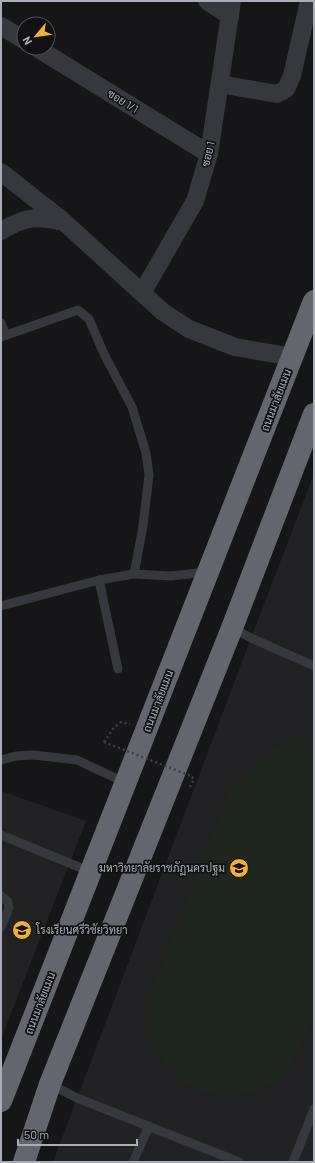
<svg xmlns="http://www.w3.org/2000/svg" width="315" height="1163" font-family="Barlow,Sarabun,sans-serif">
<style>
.built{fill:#222225}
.pitch{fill:#1e261f}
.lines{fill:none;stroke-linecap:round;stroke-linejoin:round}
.path{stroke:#3d3f44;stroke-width:2.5;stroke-dasharray:2 3;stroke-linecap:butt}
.lane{stroke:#37383d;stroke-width:9}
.street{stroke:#37383d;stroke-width:18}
.highway{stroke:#63666e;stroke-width:22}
.path-bridge{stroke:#3d3f44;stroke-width:2.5;stroke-dasharray:2 3;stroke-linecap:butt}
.labels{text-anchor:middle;stroke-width:3.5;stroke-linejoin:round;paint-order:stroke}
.street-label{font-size:11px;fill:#a8adb8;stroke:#111113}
.poi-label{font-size:11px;fill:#a8adb8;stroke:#111113;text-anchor:end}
</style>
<rect width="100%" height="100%" fill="#161618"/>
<!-- built -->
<g class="built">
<path d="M314,474V1162H53L251,638Z"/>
<path d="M1,791L86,821L1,1039Z"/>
</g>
<!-- pitch -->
<path class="pitch" d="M314,744V1018C305,1039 296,1060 280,1076C256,1099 214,1101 186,1084C171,1076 159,1057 153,1042C147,1025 150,1004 153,987L228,795C249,765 273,737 314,744Z"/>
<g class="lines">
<!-- path -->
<g class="path">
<path d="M104,742L113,729L121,722L130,724"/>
<path d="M190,787L194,779L192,777"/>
</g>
<!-- lane -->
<g class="lane">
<path d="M1,323L6,335"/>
<path d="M1,337L78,310L89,319L104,354L132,407L146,453L149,475L143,526L134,574"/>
<path d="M99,580L118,669"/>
<path d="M1,606L99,580L134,574L171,576L207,572"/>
<path d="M232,628L251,638L314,666"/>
<path d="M1,760L16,756L33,755L77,760L126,783"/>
<path d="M1,835L91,872"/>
<path d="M1,896L8,902L9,908L1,927"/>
<path d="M50,1084L77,1098L239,1162"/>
<path d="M133,1162L149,1126"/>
<path d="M293,1162L314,1109"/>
</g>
<!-- street -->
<g class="street">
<path d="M207,1L230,16"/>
<path d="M1,26L24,40"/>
<path d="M37,48L209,154"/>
<path d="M220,84L277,94L286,89L292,76L309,1"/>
<path d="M1,172L62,220"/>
<path d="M1,231C26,216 36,216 64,222L163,312L189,329L235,347L293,357"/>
<path d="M142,293L195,201L209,154L232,1"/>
</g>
<!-- highway -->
<g class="highway">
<path d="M1,1101L314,301"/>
<path d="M24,1162L50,1084L232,628L314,414"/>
</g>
<!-- path-bridge -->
<path class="path-bridge" d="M104,742L191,776"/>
</g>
<!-- icons -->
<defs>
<g id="university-disc" transform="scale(1)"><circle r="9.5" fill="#f2b134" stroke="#111113"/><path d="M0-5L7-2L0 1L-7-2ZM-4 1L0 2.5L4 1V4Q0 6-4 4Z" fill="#111"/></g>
<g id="school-disc" transform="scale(1)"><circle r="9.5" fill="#f2b134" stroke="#111113"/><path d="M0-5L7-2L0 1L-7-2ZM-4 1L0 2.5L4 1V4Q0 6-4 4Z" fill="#111"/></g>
</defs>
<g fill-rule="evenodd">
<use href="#university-disc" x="239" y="868"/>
<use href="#school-disc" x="22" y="930"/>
</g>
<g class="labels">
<!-- street labels -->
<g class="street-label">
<text transform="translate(123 101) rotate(32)" y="4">ซอย 1/1</text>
<text transform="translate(208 154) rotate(-77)" y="4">ซอย 1</text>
<text transform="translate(276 400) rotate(-69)" y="4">ถนนมาลัยแมน</text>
<text transform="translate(158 701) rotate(-69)" y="4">ถนนมาลัยแมน</text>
<text transform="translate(40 1003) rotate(-69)" y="4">ถนนมาลัยแมน</text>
</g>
<!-- poi labels -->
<g class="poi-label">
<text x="225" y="872">มหาวิทยาลัยราชภัฏนครปฐม</text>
<text x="36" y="934" text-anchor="start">โรงเรียนศรีวิชัยวิทยา</text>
</g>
</g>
<!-- border -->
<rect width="315" height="1163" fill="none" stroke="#a8adb8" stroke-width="4"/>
<!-- north arrow -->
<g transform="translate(36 36) rotate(241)"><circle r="19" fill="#111113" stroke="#4d4f55"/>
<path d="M0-3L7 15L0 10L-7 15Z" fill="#f2b134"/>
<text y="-6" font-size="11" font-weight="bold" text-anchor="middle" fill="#a8adb8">N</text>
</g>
<!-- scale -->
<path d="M18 1139v6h119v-6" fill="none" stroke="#a8adb8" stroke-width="2"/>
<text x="24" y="1139" font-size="12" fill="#a8adb8" stroke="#111113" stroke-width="3" paint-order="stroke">50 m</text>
</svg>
